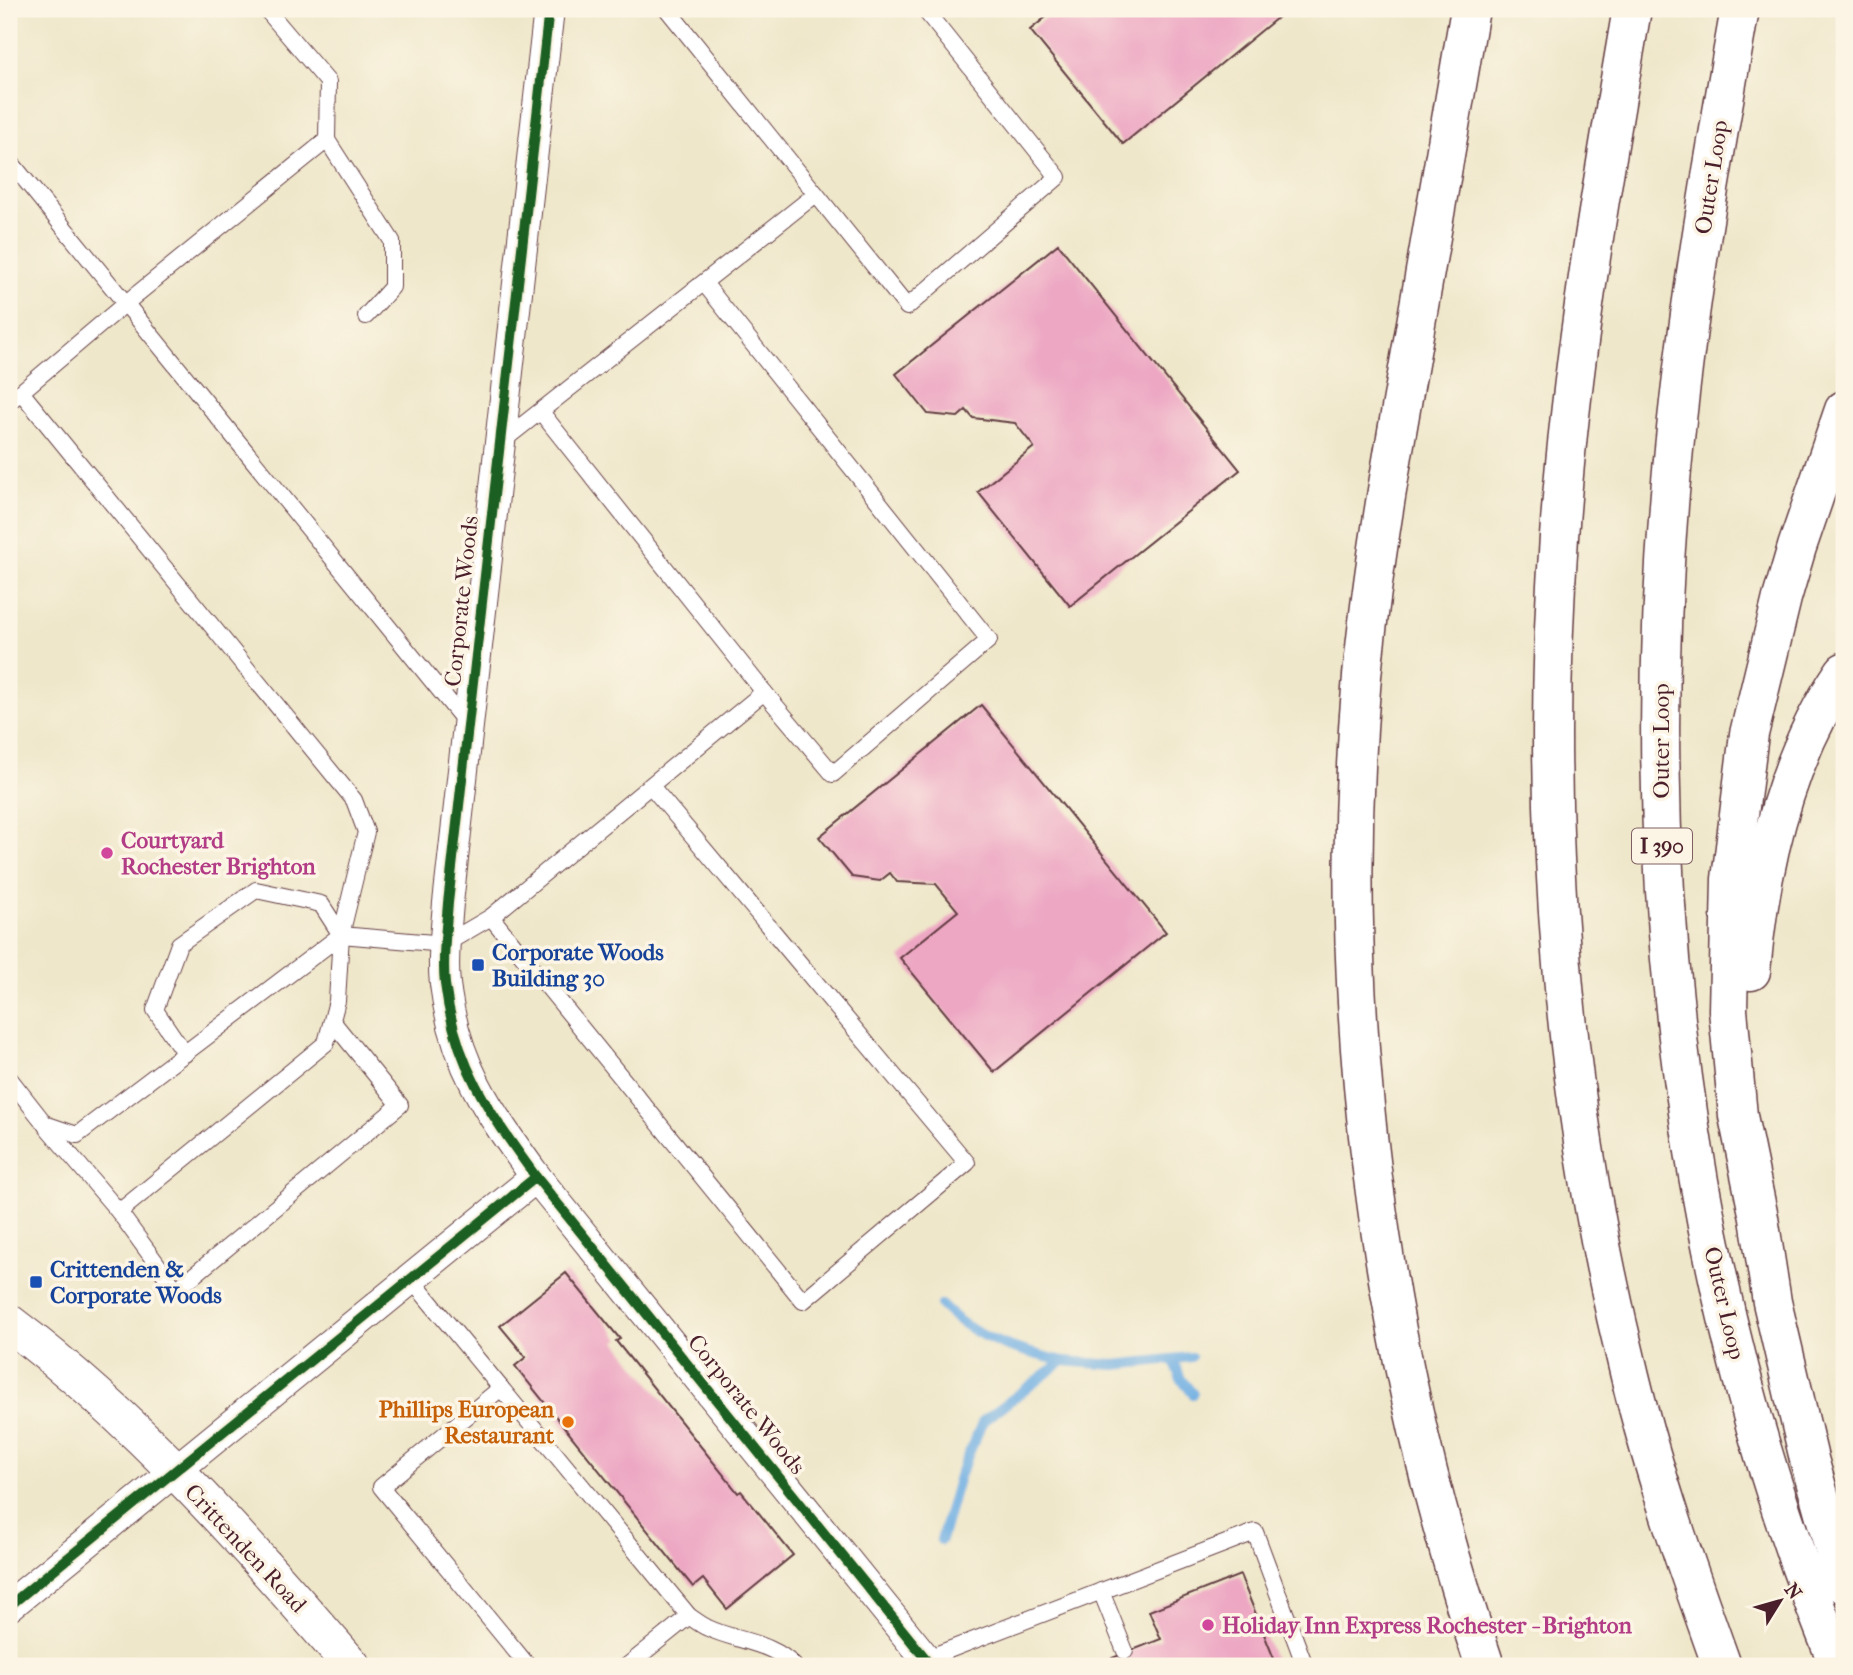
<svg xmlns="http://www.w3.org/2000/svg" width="1853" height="1675" font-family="'IM FELL French Canon',serif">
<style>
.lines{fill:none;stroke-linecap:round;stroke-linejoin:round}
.stream{stroke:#70afe3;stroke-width:10}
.building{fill:#eda7c3}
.service-casing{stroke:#633d43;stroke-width:18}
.minor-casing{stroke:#633d43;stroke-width:32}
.tertiary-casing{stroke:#633d43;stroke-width:39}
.motorway-casing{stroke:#633d43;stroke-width:41}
.service{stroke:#fff;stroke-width:16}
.minor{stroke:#fff;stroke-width:30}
.tertiary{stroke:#fff;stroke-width:37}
.motorway{stroke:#fff;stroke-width:38}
.cycleway-casing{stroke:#fcf5e5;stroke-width:15}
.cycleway{stroke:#1b5e20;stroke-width:10}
.hotel-dot{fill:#d1479c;stroke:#fcf5e5;stroke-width:2.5}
.transit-dot{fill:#1a4fb4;stroke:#fcf5e5;stroke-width:2.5}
.food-dot{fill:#e8710a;stroke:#fcf5e5;stroke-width:2.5}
.labels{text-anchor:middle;stroke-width:7;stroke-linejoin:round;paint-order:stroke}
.shield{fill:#fcf5e5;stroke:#7f5f63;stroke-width:2}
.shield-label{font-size:21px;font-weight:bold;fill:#4a1f2b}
.street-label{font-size:23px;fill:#4a1f2b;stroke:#fcf5e5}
.hotel-label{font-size:23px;font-weight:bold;fill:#b23c85;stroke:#fcf5e5;text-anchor:start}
.transit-label{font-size:23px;font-weight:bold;fill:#164399;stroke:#fcf5e5;text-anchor:start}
.food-label{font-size:23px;font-weight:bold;fill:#c56008;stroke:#fcf5e5;text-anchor:end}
</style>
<rect width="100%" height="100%" fill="#fcf5e5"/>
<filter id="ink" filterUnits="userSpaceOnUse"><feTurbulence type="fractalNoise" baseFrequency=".0143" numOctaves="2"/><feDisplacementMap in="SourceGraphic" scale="14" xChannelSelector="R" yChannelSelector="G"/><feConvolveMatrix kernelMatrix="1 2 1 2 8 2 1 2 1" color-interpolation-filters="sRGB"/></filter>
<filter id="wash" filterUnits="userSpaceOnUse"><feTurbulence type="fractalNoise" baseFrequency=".00686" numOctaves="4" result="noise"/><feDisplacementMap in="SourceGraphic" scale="28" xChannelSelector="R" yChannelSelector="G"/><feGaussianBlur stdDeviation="1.57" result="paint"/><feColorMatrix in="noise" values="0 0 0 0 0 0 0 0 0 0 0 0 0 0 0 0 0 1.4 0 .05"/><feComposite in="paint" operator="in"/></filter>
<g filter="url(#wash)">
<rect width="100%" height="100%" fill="#efe7ca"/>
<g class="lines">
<!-- stream -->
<g class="stream">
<path d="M941,1305C974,1339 1018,1351 1063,1361"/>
<path d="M1173,1360L1181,1379L1193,1394"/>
<path d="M941,1540L959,1476L983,1421L1063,1361L1115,1365L1191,1357"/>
</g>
</g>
<g id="blocks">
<!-- building -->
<g class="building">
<path d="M1056,9H1288L1123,144L1030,30Z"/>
<path d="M1058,244L1240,470L1070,606L978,492L1034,447L1015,423L973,418L966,410L958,417L928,414L896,374Z"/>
<path d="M981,705L1166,932L994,1072L900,958L958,911L936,884L897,882L890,873L880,881L852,877L819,837Z"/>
<path d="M566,1273L620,1339L616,1341L738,1493L741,1491L793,1555L727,1609L703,1579L693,1587L515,1366L526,1357L500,1326Z"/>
<path d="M1240,1575L1277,1666H1098L1097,1664L1161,1639L1149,1611Z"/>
</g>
</g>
</g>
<g filter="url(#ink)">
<use href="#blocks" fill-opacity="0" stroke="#633d43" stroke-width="2"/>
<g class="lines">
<!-- service casing -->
<g class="service-casing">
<g id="service">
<path d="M667,9L907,307L1058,177L924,9"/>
<path d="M327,140L392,241V287L366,316"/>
<path d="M9,160L468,725"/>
<path d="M21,392L354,800L366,832L341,935L337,1001L326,1043L119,1212L176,1290L400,1105L332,1021"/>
<path d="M9,402L126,303L327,140L328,82L266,9"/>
<path d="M541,412L764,692L833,774L989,640L704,283"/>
<path d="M500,443L816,194"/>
<path d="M491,917L803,1301L967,1163L651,786"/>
<path d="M341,935L445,944L491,917L764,692"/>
<path d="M9,1078L45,1124L77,1135L341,935L321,904L256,890L179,944L155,1010L185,1054"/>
<path d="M46,1126L119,1212"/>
<path d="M411,1279L689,1616C695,1620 701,1625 708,1628C735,1641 773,1642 794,1666"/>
<path d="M501,1388L381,1487L528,1666"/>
<path d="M1101,1591L1125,1651"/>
<path d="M920,1661L1255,1532L1305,1666"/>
<path d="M627,1666L689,1616"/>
</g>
</g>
<!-- minor casing -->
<g class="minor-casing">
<g id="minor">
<path d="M549,9L448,903C446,930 442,958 445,984C455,1066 489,1112 536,1177L925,1658"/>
<path d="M9,1606L536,1177"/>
</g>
</g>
<!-- tertiary casing -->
<g class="tertiary-casing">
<path id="tertiary" d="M9,1323C138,1420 247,1544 352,1666"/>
</g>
<!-- motorway casing -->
<g class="motorway-casing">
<g id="motorway">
<path d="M1470,9C1450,131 1428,253 1407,375C1389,475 1372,575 1362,676C1333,1005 1379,1353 1485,1666"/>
<path d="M1632,9C1602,184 1571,359 1559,537C1539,817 1562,1103 1630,1376C1654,1475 1688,1571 1722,1666"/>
<path d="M1740,9C1713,162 1686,315 1672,470C1635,874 1683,1290 1839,1666"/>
<path d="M1844,410L1797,547L1782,598L1749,734L1731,879L1728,1010L1738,1116L1759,1218L1772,1302L1809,1459L1844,1584"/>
<path d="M1751,971C1760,868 1785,758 1844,672"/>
</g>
</g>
<!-- service -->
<use href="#service" class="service"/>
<!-- minor -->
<use href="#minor" class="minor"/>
<!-- tertiary -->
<use href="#tertiary" class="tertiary"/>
<!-- motorway -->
<use href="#motorway" class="motorway"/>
<!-- cycleway casing -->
<g class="cycleway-casing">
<g id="cycleway">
<path d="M549,9L448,903C446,930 442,958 445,984C455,1066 489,1112 536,1177L925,1658"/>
<path d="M9,1606L536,1177"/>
</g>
</g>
<!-- cycleway -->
<use href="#cycleway" class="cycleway"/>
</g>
</g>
<!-- markers -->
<g class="hotel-dot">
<circle cx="107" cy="853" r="7"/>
<circle cx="1208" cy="1625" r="7"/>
</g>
<g class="transit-dot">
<rect x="471" y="958" width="14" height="14" rx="3.5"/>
<rect x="29" y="1275" width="14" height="14" rx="3.5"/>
</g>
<circle class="food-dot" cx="568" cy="1422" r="7"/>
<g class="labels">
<!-- shield labels -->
<rect class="shield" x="1632" y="828.5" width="60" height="35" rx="5"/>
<g class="shield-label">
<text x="1662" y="853">I 390</text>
</g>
<!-- street labels -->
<g class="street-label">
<text transform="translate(1711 177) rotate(-81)" y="8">Outer Loop</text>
<text transform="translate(461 601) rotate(-84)" y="8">Corporate Woods</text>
<text transform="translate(1661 741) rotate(-90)" y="8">Outer Loop</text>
<text transform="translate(1725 1303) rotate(77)" y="8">Outer Loop</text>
<text transform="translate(747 1404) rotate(51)" y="8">Corporate Woods</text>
<text transform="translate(246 1548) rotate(47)" y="8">Crittenden Road</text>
</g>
<!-- hotel labels -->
<g class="hotel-label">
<text x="121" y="848">Courtyard<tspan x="121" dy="26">Rochester Brighton</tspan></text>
<text x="1222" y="1633">Holiday Inn Express Rochester - Brighton</text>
</g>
<!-- transit labels -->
<g class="transit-label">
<text x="492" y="960">Corporate Woods<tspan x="492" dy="26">Building 30</tspan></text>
<text x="50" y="1277">Crittenden &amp;<tspan x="50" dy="26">Corporate Woods</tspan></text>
</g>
<!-- food labels -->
<g class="food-label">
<text x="554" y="1417">Phillips European<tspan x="554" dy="26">Restaurant</tspan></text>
</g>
</g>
<!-- margin -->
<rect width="1853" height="1675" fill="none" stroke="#fcf5e5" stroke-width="35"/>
<!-- north arrow -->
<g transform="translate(1780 1601) rotate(53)" stroke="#fcf5e5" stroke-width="5" paint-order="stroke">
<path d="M0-5L12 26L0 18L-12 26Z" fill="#4a1f2b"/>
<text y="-10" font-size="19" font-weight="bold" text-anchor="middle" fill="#4a1f2b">N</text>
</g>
</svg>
